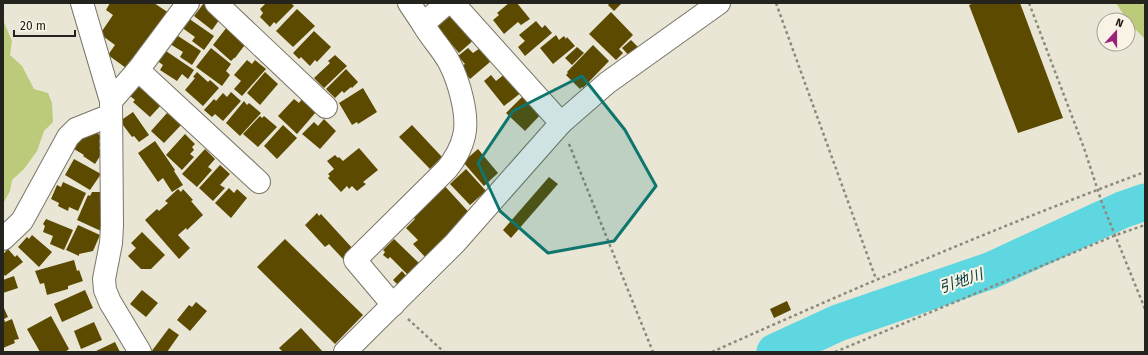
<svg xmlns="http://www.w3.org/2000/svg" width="1148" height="355" font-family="'Fira Sans','Noto Sans JP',sans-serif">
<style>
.green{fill:#bccb7a}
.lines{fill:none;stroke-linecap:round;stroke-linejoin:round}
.river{stroke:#5ed7e0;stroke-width:37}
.building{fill:#5c4a00}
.minor-casing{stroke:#7a7668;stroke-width:24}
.path{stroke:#8c8a7e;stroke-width:2.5;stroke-dasharray:3 3;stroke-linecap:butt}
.minor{stroke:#fff;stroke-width:22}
.marked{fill:#0f766e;fill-opacity:0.2;stroke:#0f766e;stroke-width:3;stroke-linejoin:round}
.labels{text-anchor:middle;stroke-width:4;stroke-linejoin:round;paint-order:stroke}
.water-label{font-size:15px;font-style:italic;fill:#003a3e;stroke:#f8f3e4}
</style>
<rect width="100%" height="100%" fill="#eae6d6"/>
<!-- green -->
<g class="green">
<path d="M1116,3H1137L1145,5V39L1129,23Z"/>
<path d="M3,20L12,41L10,55L22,66L34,89L48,93L52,103L53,122L44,131L37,151L24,169L12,180L10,191L3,204Z"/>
</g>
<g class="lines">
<!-- river -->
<path class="river" d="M775,352L838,323L992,270L1122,210L1145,202"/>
</g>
<!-- building -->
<g class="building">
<path d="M110,3H137L139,4L140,3H154L169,13L126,68L108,55L115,45L100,34L113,15L106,10Z"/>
<path d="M204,3L222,16L212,30L194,16Z"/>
<path d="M266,3H291L294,6L276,24L274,22L270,27L260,17L263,13L260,9Z"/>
<path d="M509,3H517L530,19L521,25L518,22L504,34L493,20L499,15L497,13Z"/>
<path d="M610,3H622L614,11L608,5Z"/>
<path d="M975,3H1020L1063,118L1018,133L969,5Z"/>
<path d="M297,9L315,26L293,47L276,31Z"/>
<path d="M611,12L633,35L619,49L623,53L616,60L589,34Z"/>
<path d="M454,13L476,38L459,53L437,27Z"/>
<path d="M188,18L214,36L204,50L192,41L195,37L181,27Z"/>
<path d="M536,21L542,28L545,25L552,33L525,56L518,47L525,41L519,35Z"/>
<path d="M227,27L247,42L235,58H234L231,61L213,45Z"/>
<path d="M314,31L331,47L317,62L315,60L310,66L301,57L299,59L293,53Z"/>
<path d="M175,34L201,51L192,65L180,57L183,52L170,44Z"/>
<path d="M556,35L559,40L564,36L566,39L567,37L575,46L553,64L540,48Z"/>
<path d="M631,40L641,50L632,59L622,48Z"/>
<path d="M593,45L609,61L583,88L582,87L580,89L566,75L568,73L567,72Z"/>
<path d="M577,47L584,53L572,65L565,58Z"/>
<path d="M211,48L231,64L226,71L230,75L222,86L196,67Z"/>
<path d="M468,48L473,53L480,48L490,62L470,79L460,67L465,64L458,56Z"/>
<path d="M163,49L194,70L188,79L182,74L177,81L160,70L163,65L156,60Z"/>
<path d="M335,55L347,66L324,88L314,78L330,63L328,61Z"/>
<path d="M247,60L252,64L255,60L266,69L242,96L234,89L241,81L234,75Z"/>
<path d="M346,69L358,82L352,88L351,87L344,93L342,91L335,98L326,89Z"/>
<path d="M197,72L208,82L210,80L219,88L203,106L185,90L195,78L193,77Z"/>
<path d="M265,72L278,84L260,105L247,93Z"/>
<path d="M506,73L522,92L504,106L484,81L491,75L496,81Z"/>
<path d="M138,86L145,92L146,89L162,104L150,117L133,102L135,100L130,96Z"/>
<path d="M363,88L377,112L358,124L357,122L352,125L339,103Z"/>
<path d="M231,92L241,101L223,121L215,114L212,117L204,110L214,99L216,101L223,93L227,97Z"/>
<path d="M525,94L543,112L525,131L506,113Z"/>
<path d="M294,99L299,103L302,99L316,112L297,134L278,116Z"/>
<path d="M244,101L247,105L249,103L261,113L240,136L226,123Z"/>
<path d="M133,112L149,135L139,142L134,136L132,137L120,121Z"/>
<path d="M167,113L171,116L172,115L182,124L164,143L151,131Z"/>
<path d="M260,116L262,118L264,116L277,127L258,147L243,134Z"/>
<path d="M324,119L336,131L320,149L302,134L314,122L318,126Z"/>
<path d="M283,125L297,138L277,159L264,146Z"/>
<path d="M412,125L442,157L430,169L399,137Z"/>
<path d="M97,132L101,137L99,142L101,144L99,148L101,150L100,152L102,153L95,164L83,156L84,155L74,149L81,138L82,139L85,134Z"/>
<path d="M185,134L195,144L192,147L194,150L190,154L194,157L182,170L166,155Z"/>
<path d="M155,141L175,170L174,171L183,185L172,192L163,178L158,182L138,153Z"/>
<path d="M359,148L378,170L363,182L366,184L357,191L352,186L349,189L347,186L341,192L328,178L330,176L328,174L334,169L327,161L335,155L338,158L339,157L343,161Z"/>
<path d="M205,149L215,159L208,167L212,170L197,187L182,174Z"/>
<path d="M478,149L498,173L484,186L463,162Z"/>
<path d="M74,159L101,174L90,190L65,175Z"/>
<path d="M220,165L230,174L220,185L225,188L213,201L199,188Z"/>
<path d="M466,169L486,191L470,205L450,184Z"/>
<path d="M549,177L558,184L511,238L503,230Z"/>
<path d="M63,182L86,193L78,211L69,207L68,211L58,206L59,203L51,199L57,185L61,187Z"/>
<path d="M441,182L475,219L426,258L413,244L418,240L406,228L415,219L408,212Z"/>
<path d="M229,188L234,193L237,189L247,198L231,218L215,203Z"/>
<path d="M178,189L181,192L183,189L193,200L191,201L203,215L187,230L186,228L178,235L190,248L179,259L145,220L157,209L159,211L168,203L165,201Z"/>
<path d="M92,192H103L101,231L77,220L88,195L90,196Z"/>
<path d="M317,213L319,216L321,214L354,250L344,260L329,244L325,247L305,225Z"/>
<path d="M46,219L73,230L64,250L50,244L53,236L43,232L45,226L43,224Z"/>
<path d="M78,225L100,235L93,251L79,254V256L66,250Z"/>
<path d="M142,232L165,255L151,269H141L128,256L136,248L131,243Z"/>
<path d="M32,235L52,252L39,267L18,247L27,237L29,239Z"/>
<path d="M285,239L363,315L335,344L257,267Z"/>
<path d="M394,239L420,264L408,275L390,257L388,259L383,255L385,252L383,250Z"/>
<path d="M8,249L15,257L17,255L23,262L5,276L3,273V254Z"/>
<path d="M74,260L77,271L79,270L83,281L68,286V289L47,295L44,283L40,284L35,271Z"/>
<path d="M402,271L408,278L400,287L393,280Z"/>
<path d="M14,276L18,288L3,293V280Z"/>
<path d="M85,290L93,308L62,322L54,304Z"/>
<path d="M142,290L158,303L146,317L130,304Z"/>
<path d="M787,301L791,310L774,318L770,309Z"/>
<path d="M196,302L207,311L190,331L177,320L189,305L192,307Z"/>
<path d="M3,306L8,317L4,319L5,322L12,319L19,339L14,340L15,343L3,348Z"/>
<path d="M51,316L69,349L65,352H40L27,329Z"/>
<path d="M94,322L102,340L81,349L74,331Z"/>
<path d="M169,328L179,335L167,352H151Z"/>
<path d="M301,328L323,352H283L279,348Z"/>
<path d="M115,342L120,352H94Z"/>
</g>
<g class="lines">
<!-- minor casing -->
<g class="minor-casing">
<g id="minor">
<path d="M82,3L111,101L112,226L111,243L104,279L105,290L110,302L140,352"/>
<path d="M216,3L326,107"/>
<path d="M409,3L423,24L447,3"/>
<path d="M453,3L561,123"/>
<path d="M138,70L259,182"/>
<path d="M111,101L138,70L188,3"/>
<path d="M3,239L22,221L68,137L76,129L111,115"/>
<path d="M393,305L355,260L447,169C455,159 461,149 464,136C469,116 459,81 449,62C442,49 431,38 423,24"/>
<path d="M345,352L455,243L561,123L607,83L719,3"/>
</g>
</g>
<!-- path -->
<g class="path">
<path d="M776,3L876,279"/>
<path d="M1029,3L1084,148L1102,203L1145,309"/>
<path d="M569,144L653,352"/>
<path d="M408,319L444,352"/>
<path d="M712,352C855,288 999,226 1145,172"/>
<path d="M835,352L1116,235L1145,225"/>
</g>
<!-- minor -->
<use href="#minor" class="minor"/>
</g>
<!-- marked area -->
<path class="marked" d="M582,76L625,130L656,186L614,241L548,253L500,211L478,163L513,111Z"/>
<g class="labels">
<!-- water labels -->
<g class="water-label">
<text transform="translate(961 281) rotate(-19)" y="5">引地川</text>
</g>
</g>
<!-- border -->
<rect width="1148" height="355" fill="none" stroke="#24231d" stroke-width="8"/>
<!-- north arrow -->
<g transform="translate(1116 32) rotate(21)"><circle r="19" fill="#f8f3e4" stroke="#a3a094"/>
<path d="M0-3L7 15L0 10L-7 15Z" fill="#9b2179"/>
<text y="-6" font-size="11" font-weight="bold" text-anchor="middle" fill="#24231d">N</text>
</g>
<!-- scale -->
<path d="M14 30v6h61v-6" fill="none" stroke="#24231d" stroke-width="2"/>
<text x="20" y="30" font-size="12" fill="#24231d" stroke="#f8f3e4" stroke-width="3" paint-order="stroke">20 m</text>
</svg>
